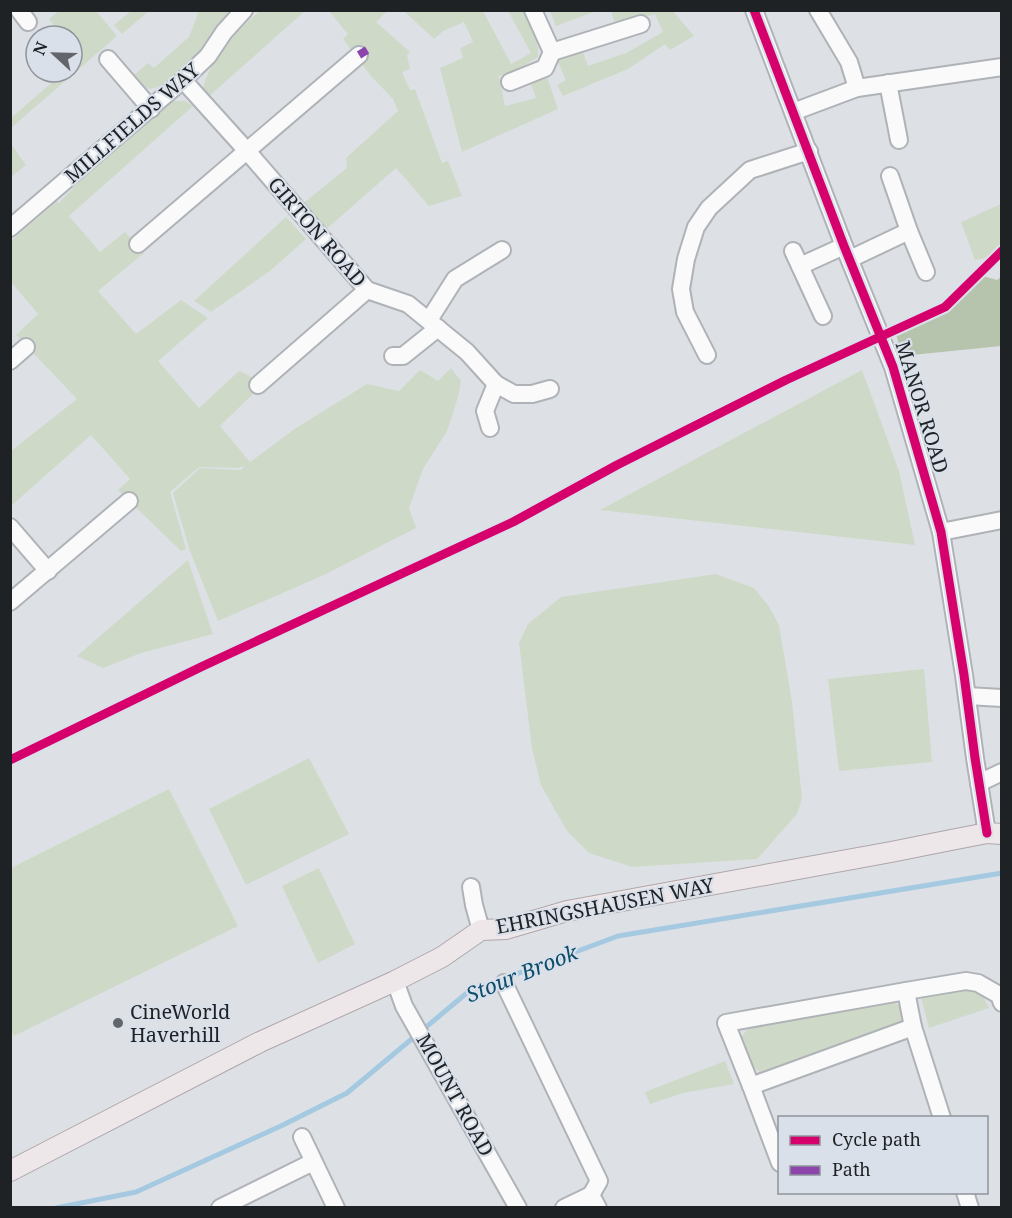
<svg xmlns="http://www.w3.org/2000/svg" width="1012" height="1218" font-family="'Noto Serif',serif">
<style>
.green{fill:#cedac7}
.forest{fill:#b7c4ad}
.lines{fill:none;stroke-linecap:round;stroke-linejoin:round}
.stream{stroke:#a5c9e0;stroke-width:5}
.minor-casing{stroke:#afb3b7;stroke-width:20}
.major-casing{stroke:#afa6aa;stroke-width:22}
.minor{stroke:#fafafb;stroke-width:16}
.major{stroke:#ede7e9;stroke-width:20}
.quiet{stroke:#8e44ad;stroke-width:8;stroke-dasharray:15 8;stroke-linecap:butt}
.cycleway-casing{stroke:#d9e0ea;stroke-width:13}
.cycleway{stroke:#d6006c;stroke-width:9}
.poi-dot{fill:#626569;stroke:#d9e0ea;stroke-width:2}
.labels{text-anchor:middle;stroke-width:4.5;stroke-linejoin:round;paint-order:stroke}
.street-label{font-size:20px;fill:#1f2225;stroke:#d9e0ea}
.poi-label{font-size:20px;fill:#1f2225;stroke:#d9e0ea;text-anchor:start}
.water-label{font-size:21px;font-style:italic;fill:#0d4d6c;stroke:#d9e0ea}
</style>
<rect width="100%" height="100%" fill="#dde1e6"/>
<!-- green -->
<g class="green">
<path d="M59,11H96L117,36L11,128V118L64,72H72V65L81,57L72,46V36H63L49,19Z"/>
<path d="M131,11H149L122,34L114,25Z"/>
<path d="M199,11H231C217,22 210,37 199,51C192,60 184,67 176,74C165,83 158,91 143,88L133,76L148,63L154,68L189,37Z"/>
<path d="M260,11H305L208,97L203,89C208,62 239,28 260,11Z"/>
<path d="M329,11H387L376,22L410,52L407,55L410,69L402,72L410,90L415,89L442,163L448,161L462,196L429,206L396,168L323,232L300,206L347,168L346,158L398,111L393,99L371,76L343,39L348,34Z"/>
<path d="M404,11H483L511,64L531,53L508,11H528L537,34L538,57L519,69L499,76L505,106L536,98L528,77L538,73L548,79L558,109L462,152L440,68L463,58L460,48L473,42L464,22L443,31L434,39Z"/>
<path d="M550,11V10L597,11L556,26Z"/>
<path d="M611,11H673L694,36L670,50L665,44L628,69L563,96L557,85L566,80L557,60L583,52L588,66L626,53L663,32L655,14L616,27Z"/>
<path d="M172,101H185L193,106L69,216L100,252L125,232L144,253L98,291L136,334L181,300L208,318L158,361L199,408L239,371C248,374 255,379 259,388L220,426L250,462L296,428L367,384L399,391L420,370L438,381L451,368L461,381L458,397L447,431L423,469L409,508L416,528L324,575L218,621L190,551L173,493L200,468L241,470L245,466L238,468L199,467L170,492L186,549L181,551L118,490L130,479L91,435L11,506V451L77,399L16,335L38,314L11,282V241L57,201L59,203L78,183Z"/>
<path d="M11,144L26,165L11,177H10Z"/>
<path d="M1001,204V243L986,258L975,260L961,222Z"/>
<path d="M286,217L306,239L270,271L211,312L194,301Z"/>
<path d="M862,370L899,471L915,545L600,510Z"/>
<path d="M188,560L213,634L141,653L103,668L77,656Z"/>
<path d="M716,574L754,588L768,605L779,625L792,702L802,799L797,814L757,859L632,867L589,853L567,831L541,785L532,749L519,643L528,624L561,597Z"/>
<path d="M924,669L932,762L839,771L828,679Z"/>
<path d="M309,758L349,834L246,885L209,809Z"/>
<path d="M169,789L238,926L14,1036L10,1029L11,868Z"/>
<path d="M319,868L355,944L318,963L282,886Z"/>
<path d="M965,988L983,996L989,1008L929,1028L921,997Z"/>
<path d="M888,1001C898,1003 901,1006 906,1014L903,1022L765,1075C750,1067 741,1054 741,1037L748,1029Z"/>
<path d="M725,1061L734,1084L683,1093L650,1104L645,1092Z"/>
</g>
<!-- forest -->
<path class="forest" d="M983,276L997,280L1001,277V346L902,356L896,334L948,311Z"/>
<g class="lines">
<!-- stream -->
<path class="stream" d="M56,1208L136,1192L283,1125L347,1093L468,992L618,936L1002,873"/>
<!-- minor casing -->
<g class="minor-casing">
<g id="minor">
<path d="M19,10L28,22"/>
<path d="M754,10L844,246L893,367L941,532L964,675L975,758L987,833"/>
<path d="M818,10L849,62L857,88"/>
<path d="M552,52L641,24"/>
<path d="M108,59L151,109"/>
<path d="M183,80L247,151L367,290L408,304L467,352L496,384"/>
<path d="M510,82L545,68L552,52L533,10"/>
<path d="M888,83L899,140"/>
<path d="M793,112L857,88L1002,67"/>
<path d="M890,176L909,231L926,272"/>
<path d="M10,228L183,80L208,56L224,32L244,10"/>
<path d="M138,244L359,55"/>
<path d="M793,251L823,316"/>
<path d="M850,259L909,231"/>
<path d="M800,266L844,246"/>
<path d="M429,320L455,279L502,250"/>
<path d="M707,355L685,312L681,289L686,259L696,227L709,208L750,170L809,151"/>
<path d="M393,356H403L438,328"/>
<path d="M10,361L26,347"/>
<path d="M258,385L367,290"/>
<path d="M490,428L485,411L496,384L514,394H532L550,389"/>
<path d="M10,527L48,571"/>
<path d="M941,532L1002,520"/>
<path d="M10,602L129,501"/>
<path d="M967,696L1002,698"/>
<path d="M979,783L1002,772"/>
<path d="M471,887L474,905L481,930"/>
<path d="M395,981L404,1006L518,1208"/>
<path d="M504,983L599,1181L591,1195"/>
<path d="M751,1086L726,1023L906,991"/>
<path d="M942,1118L913,1027L906,991L966,981L978,983L999,995L1002,1003"/>
<path d="M302,1137L336,1208"/>
<path d="M780,1163L751,1086L913,1027"/>
<path d="M965,1192L970,1208"/>
<path d="M220,1208L313,1162"/>
<path d="M564,1208L591,1195L598,1208"/>
</g>
</g>
<!-- major casing -->
<g class="major-casing">
<path id="major" d="M10,1171L260,1042L395,981L442,957L481,930L506,929L567,911L891,852L951,840L987,833L1002,834"/>
</g>
<!-- minor -->
<use href="#minor" class="minor"/>
<!-- major -->
<use href="#major" class="major"/>
<!-- quiet -->
<path class="quiet" d="M359,55L367,50"/>
<!-- cycleway casing -->
<g class="cycleway-casing">
<g id="cycleway">
<path d="M754,10L844,246L893,367L941,532L964,675L975,758L987,833"/>
<path d="M10,760L203,666L513,522L617,465L786,380L945,307L1002,251"/>
</g>
</g>
<!-- cycleway -->
<use href="#cycleway" class="cycleway"/>
</g>
<!-- markers -->
<circle class="poi-dot" cx="118" cy="1023" r="6"/>
<g class="labels">
<!-- street labels -->
<g class="street-label">
<text transform="translate(132 123) rotate(-41)" y="7">MILLFIELDS WAY</text>
<text transform="translate(317 232) rotate(49)" y="7">GIRTON ROAD</text>
<text transform="translate(922 407) rotate(73)" y="7">MANOR ROAD</text>
<text transform="translate(605 906) rotate(-11)" y="7">EHRINGSHAUSEN WAY</text>
<text transform="translate(455 1095) rotate(61)" y="7">MOUNT ROAD</text>
</g>
<!-- poi labels -->
<g class="poi-label">
<text x="130" y="1019">CineWorld<tspan x="130" dy="23">Haverhill</tspan></text>
</g>
<!-- water labels -->
<g class="water-label">
<text transform="translate(522 974) rotate(-22)" y="7">Stour Brook</text>
</g>
</g>
<!-- border -->
<rect width="1012" height="1218" fill="none" stroke="#1f2225" stroke-width="24"/>
<!-- legend -->
<rect x="778" y="1116" width="210" height="78" fill="#d9e0ea" stroke="#8f949b" stroke-width="1.5"/>
<rect x="790" y="1136" width="30" height="9" fill="#d6006c" stroke="#8f949b" stroke-width="1.5"/>
<text x="832" y="1146" font-size="18" fill="#1f2225">Cycle path</text>
<rect x="790" y="1166" width="30" height="9" fill="#8e44ad" stroke="#8f949b" stroke-width="1.5"/>
<text x="832" y="1176" font-size="18" fill="#1f2225">Path</text>
<!-- north arrow -->
<g transform="translate(54 54) rotate(292)"><circle r="28" fill="#d9e0ea" stroke="#8f949b" stroke-width="1.5"/>
<path d="M0-4.5L10 22L0 15L-10 22Z" fill="#626569"/>
<text y="-9" font-size="16" font-weight="bold" text-anchor="middle" fill="#1f2225">N</text>
</g>
</svg>
